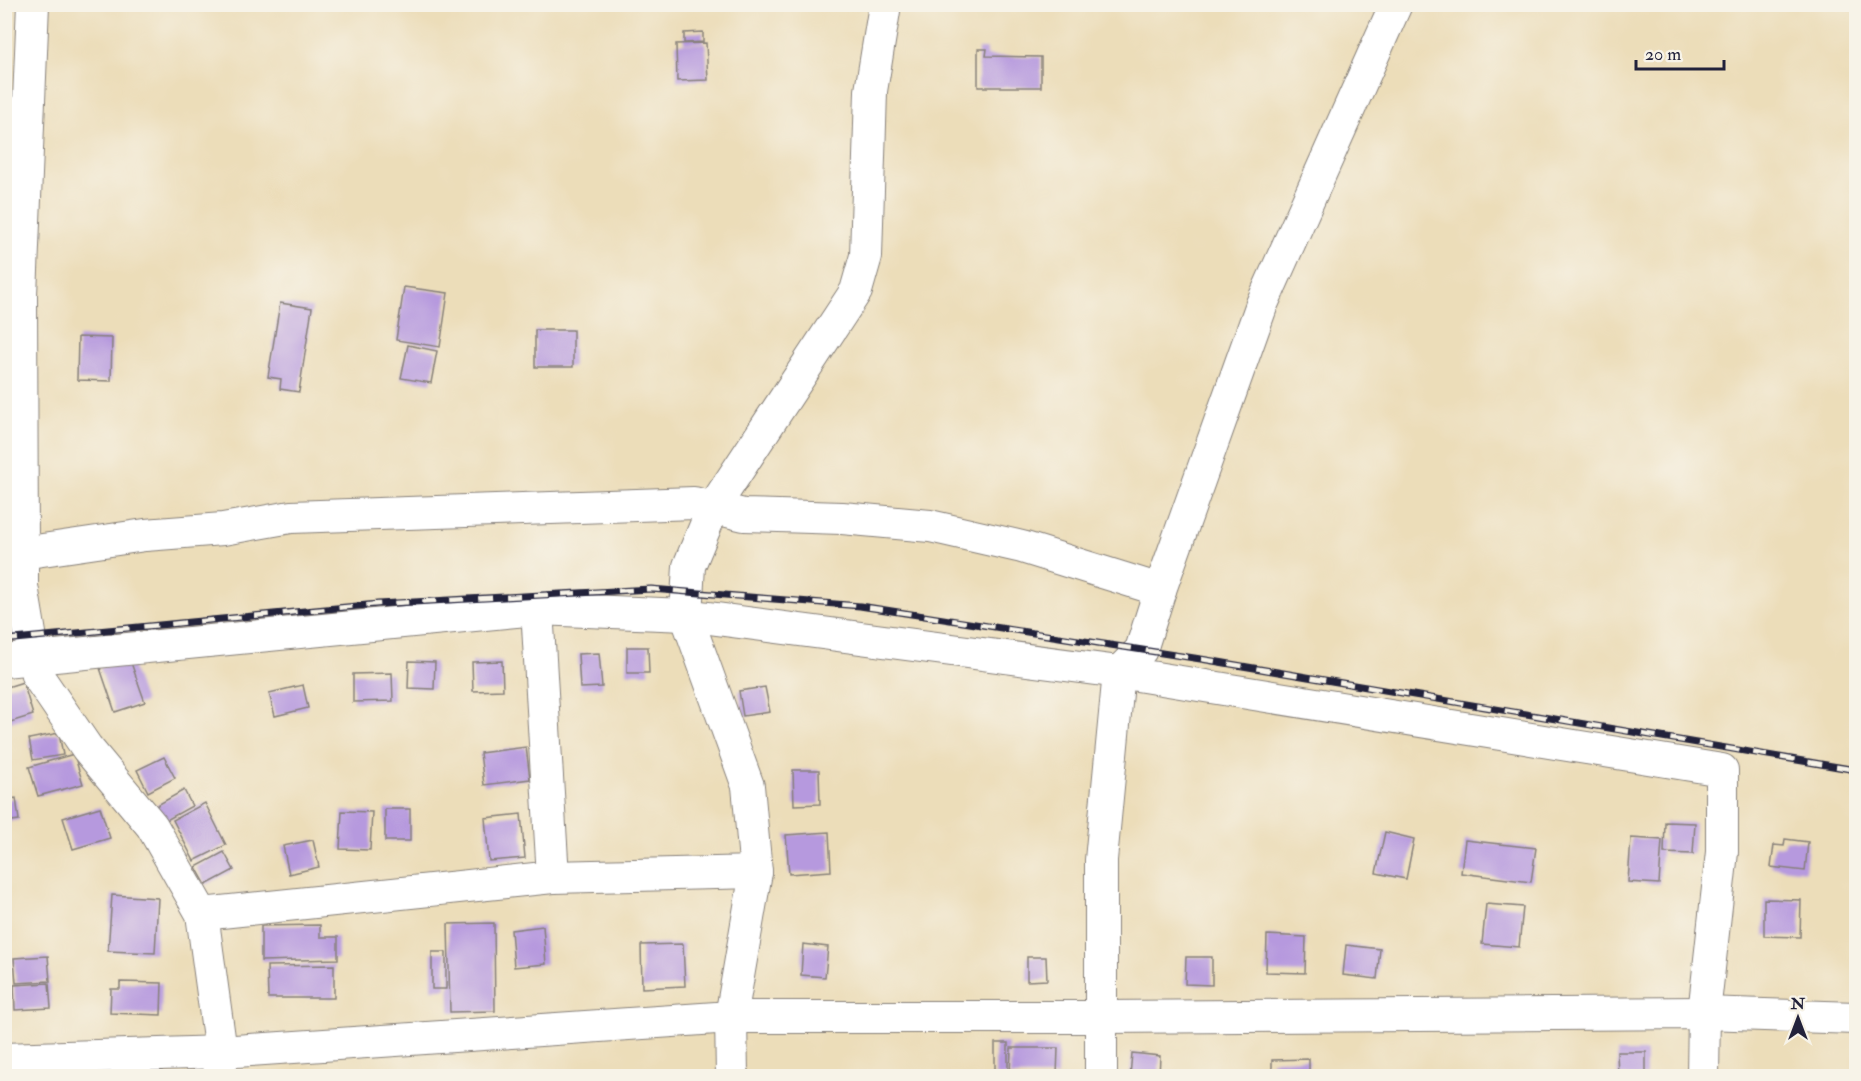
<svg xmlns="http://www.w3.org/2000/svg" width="1861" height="1081" font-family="'IM FELL Double Pica',serif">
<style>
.building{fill:#b699de}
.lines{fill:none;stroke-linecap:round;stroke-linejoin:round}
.minor-casing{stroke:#87807a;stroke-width:34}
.minor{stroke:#fff;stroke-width:32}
.rail-casing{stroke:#22223b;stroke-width:7}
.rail{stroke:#f7f3e8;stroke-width:4.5;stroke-dasharray:14;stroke-linecap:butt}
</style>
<rect width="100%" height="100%" fill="#f7f3e8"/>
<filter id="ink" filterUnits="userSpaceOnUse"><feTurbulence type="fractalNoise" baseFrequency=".0167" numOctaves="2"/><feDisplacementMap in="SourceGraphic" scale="12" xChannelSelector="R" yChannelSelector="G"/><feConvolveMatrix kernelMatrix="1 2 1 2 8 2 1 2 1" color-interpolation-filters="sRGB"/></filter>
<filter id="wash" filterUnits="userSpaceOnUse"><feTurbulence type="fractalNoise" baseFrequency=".008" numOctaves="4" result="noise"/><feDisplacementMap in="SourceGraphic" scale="24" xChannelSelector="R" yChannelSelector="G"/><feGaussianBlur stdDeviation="1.35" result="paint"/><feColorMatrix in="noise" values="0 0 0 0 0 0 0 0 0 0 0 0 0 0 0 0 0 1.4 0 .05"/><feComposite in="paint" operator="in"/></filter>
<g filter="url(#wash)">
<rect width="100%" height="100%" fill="#ecddb9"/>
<g id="blocks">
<!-- building -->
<g class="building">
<path d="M703,32V42L684,43V33Z"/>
<path d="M706,43L708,80L677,81L676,44Z"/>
<path d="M978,49H987L986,56L1041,57V87H978Z"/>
<path d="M404,287L448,293L440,347L396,340Z"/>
<path d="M280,303L312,308L299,392L280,389L281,379L268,377Z"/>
<rect x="535" y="330" width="38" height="37"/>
<path d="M78,337L112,338L111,381L77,380Z"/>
<path d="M408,345L437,351L431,383L401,378Z"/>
<path d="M627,647H648L649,673H627Z"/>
<path d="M599,653L602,687L580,688L578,654Z"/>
<path d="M129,657L145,702L115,712L100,668Z"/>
<path d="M409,661L435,662L434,689L408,688Z"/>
<path d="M502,661L503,690L473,691L472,662Z"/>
<path d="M392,673L393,701L353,702V674Z"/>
<path d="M23,682L33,715L4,724V688Z"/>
<path d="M303,685L308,708L275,716L269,693Z"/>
<path d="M765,687L770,712L743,716L739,691Z"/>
<path d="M59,733L63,755L33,760L29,739Z"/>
<path d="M526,747L530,779L484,785L480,753Z"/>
<path d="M74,754L83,784L38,796L29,767Z"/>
<path d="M164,757L175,778L148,792L137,770Z"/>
<path d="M793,770H819L820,804L794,805Z"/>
<path d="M184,790L192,806L163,822L154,807Z"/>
<path d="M16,798L19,820L4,822V800Z"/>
<path d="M205,803L226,845L194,861L173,820Z"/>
<path d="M100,807L110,838L73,849L63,818Z"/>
<rect x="385" y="809" width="25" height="32"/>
<path d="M342,811L372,812L370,850L340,849Z"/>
<path d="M521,814L525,858L489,861L485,818Z"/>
<path d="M1665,822L1695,823L1693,854L1664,853Z"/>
<path d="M829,832L831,871L789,874L786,835Z"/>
<path d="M1385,832L1414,839L1406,879L1376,873Z"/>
<path d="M1631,838L1662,840L1659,884L1628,882Z"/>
<path d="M1785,839L1808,842L1805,871L1771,867L1774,845L1784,846Z"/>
<path d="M313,840L319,867L289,874L283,846Z"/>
<path d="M1465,840L1536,848L1531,882L1461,873Z"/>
<path d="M224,852L234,870L206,885L196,867Z"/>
<path d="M112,895L158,898L155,953L108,951Z"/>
<path d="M1764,899L1801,900L1800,937L1764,936Z"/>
<path d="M1486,904L1523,907L1519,947L1482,944Z"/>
<path d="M494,923L495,1011L450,1012L448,924Z"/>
<path d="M320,925V937H338V959L261,961V926Z"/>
<path d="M543,926L546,964L514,967L511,930Z"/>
<path d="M1267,935L1306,937L1305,973L1266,972Z"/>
<path d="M683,944L685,986L642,988L641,945Z"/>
<path d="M803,944L828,947L825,977L801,975Z"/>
<path d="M1346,945L1380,949L1377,979L1343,975Z"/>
<rect x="432" y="952" width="14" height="37"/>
<path d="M48,956L50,981L16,983L14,958Z"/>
<path d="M1027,957H1046L1047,980L1027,981Z"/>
<path d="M1186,957H1212V985L1185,984Z"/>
<path d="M334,965V998H268L267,966Z"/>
<path d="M120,982L162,983L161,1015L110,1013L111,989H120Z"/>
<path d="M49,983L51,1008L15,1010L14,985Z"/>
<rect x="995" y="1043" width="13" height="33"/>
<path d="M1011,1048H1058L1057,1076H1010Z"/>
<path d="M1617,1052H1646V1076H1618Z"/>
<path d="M1132,1053L1160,1056L1159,1076H1130Z"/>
<path d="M1309,1059V1076H1272V1060Z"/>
</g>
</g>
</g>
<g filter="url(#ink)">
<use href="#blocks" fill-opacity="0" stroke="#87807a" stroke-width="1.5"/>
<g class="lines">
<!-- minor casing -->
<g class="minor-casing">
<g id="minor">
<path d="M33,4L21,295L22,553V586L37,675L87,748L152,826L202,914L221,1052L219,1076"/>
<path d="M22,553L145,535L223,529L291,517L694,503L744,515L842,518L930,526L1022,547L1160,590L1141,650L1119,672L1101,860V1076"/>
<path d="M1160,590L1262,304L1396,4"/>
<path d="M537,609L553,877"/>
<path d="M4,661L537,609L686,615L1119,672L1722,770V852L1704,1013L1703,1076"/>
<path d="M202,914L553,877L756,872"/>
<path d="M4,1059L221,1052L731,1017H1102L1704,1013L1856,1018"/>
<path d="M732,1076L731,1017L756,872L748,786L686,615L689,566L713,508L856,291L866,256L871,91L884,11L883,4"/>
</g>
</g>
<!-- minor -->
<use href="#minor" class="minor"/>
<!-- rail casing -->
<g class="rail-casing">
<path id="rail" d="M4,640L378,604L651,589L860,606L1207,660L1856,770"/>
</g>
<!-- rail -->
<use href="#rail" class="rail"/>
</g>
</g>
<!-- margin -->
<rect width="1861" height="1081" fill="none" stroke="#f7f3e8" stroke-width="24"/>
<!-- north arrow -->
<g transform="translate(1798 1018)" stroke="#f7f3e8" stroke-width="4.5" paint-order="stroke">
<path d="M0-4.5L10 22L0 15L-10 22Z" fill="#22223b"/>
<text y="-9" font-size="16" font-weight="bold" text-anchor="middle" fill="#22223b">N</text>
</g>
<!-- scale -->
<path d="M1636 60v9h88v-9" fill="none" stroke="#22223b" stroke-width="3"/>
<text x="1645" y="60" font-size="18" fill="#22223b" stroke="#f7f3e8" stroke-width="4.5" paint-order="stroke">20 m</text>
</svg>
